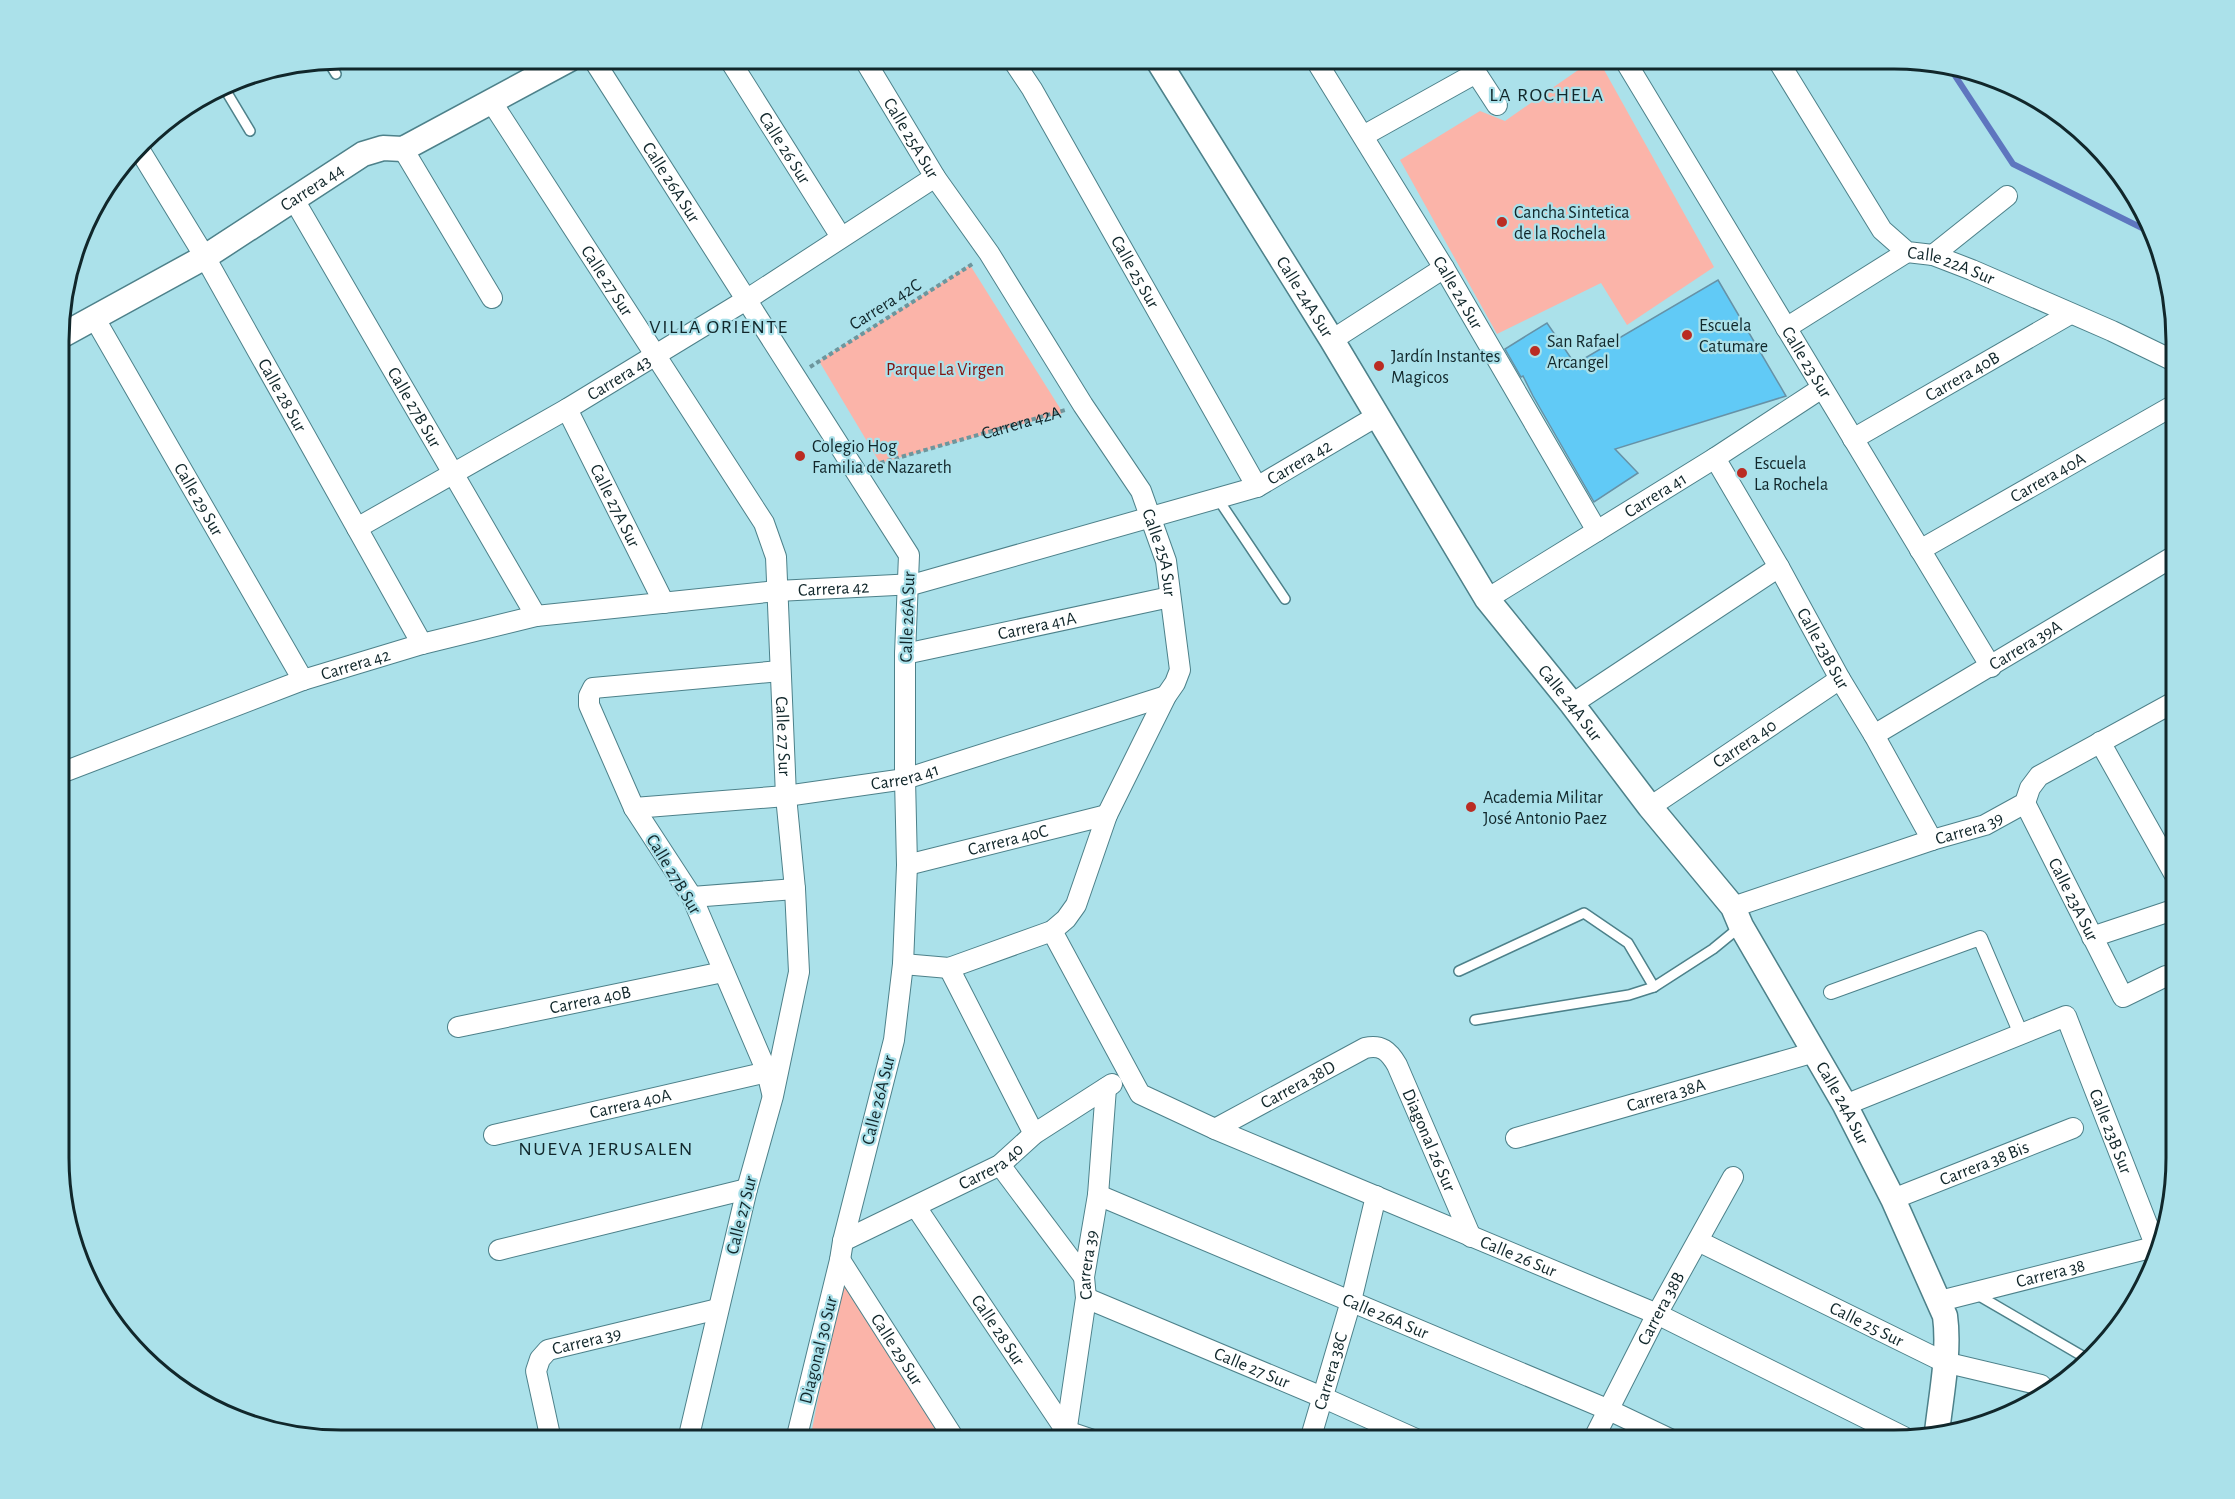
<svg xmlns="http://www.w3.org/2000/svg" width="2235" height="1499" font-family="'Alegreya Sans',sans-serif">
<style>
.green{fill:#fbb4a9}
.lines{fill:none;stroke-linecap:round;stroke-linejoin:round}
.stream{stroke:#5e76bf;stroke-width:6}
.building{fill:#61caf6;stroke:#6692a7;stroke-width:1.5}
.service-casing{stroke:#4d818a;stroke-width:12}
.pedestrian-casing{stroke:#4d818a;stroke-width:16}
.minor-casing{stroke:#4d818a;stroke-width:22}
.tertiary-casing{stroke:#4d818a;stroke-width:27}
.path{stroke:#6d969d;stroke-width:4;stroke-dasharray:4.5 3;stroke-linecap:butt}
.service{stroke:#fff;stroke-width:9}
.pedestrian{stroke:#fff;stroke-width:14}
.minor{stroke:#fff;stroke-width:20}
.tertiary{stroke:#fff;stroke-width:24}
.poi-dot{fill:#ba2c23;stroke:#abe1ea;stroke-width:2}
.labels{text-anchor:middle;stroke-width:4.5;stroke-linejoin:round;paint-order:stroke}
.street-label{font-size:18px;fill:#11272b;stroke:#abe1ea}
.poi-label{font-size:18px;fill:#11272b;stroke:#abe1ea;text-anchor:start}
.park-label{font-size:18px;fill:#81120e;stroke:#abe1ea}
.neighbourhood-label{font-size:20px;letter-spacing:1.5px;fill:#11272b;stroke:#abe1ea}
.rim{fill:none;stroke:#11272b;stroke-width:3}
</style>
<rect width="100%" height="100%" fill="#abe1ea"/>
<!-- green -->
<g class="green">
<path d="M1594,59H1598L1714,267L1627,325L1601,283L1497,334L1400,160L1480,111L1505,121Z"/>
<path d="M970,265L1063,413L880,463L819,361Z"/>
<path d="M841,1277L943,1440H810Z"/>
</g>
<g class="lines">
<!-- stream -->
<path class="stream" d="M1950,68L2013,164L2148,231"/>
</g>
<!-- building -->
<path class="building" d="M1718,280L1786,396L1615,449L1638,473L1594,502L1533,396L1523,376L1521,377L1505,349L1547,323L1575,364Z"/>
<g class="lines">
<!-- service casing -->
<g class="service-casing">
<g id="service">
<path d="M328,61L336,74"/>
<path d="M223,86L250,131"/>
<path d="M1218,499L1285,599"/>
<path d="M1459,971L1584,913L1628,943L1654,987"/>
<path d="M1475,1020L1629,995L1654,987L1713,949L1741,926"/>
<path d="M1976,1294L2084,1357"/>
</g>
</g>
<!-- pedestrian casing -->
<g class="pedestrian-casing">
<path id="pedestrian" d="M1831,992L1980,938L2021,1034"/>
</g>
<!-- minor casing -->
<g class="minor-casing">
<g id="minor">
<path id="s2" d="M593,59L909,555L905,654V779L907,865L903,964L894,1040L843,1241L840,1260L796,1440"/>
<path id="s3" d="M729,59L841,237"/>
<path id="s4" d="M864,59L935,177L989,253L1083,405L1141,491L1166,561L1180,670L1175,683L1166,696L1107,815L1076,905L1066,919L1052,931L949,968L903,964"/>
<path id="s5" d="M1012,59L1032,89L1257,487"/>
<path id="s6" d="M1315,59L1444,268L1597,531"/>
<path d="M1467,59L1497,105"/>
<path id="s7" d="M1624,59L1991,667"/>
<path id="s8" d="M1777,59L1882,230L1907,252L1933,255L1972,270L2112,331L2176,362"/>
<path id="s9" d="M491,101L764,523L776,557L786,796L795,889L799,972L773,1096L747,1189L688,1440"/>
<path d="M1363,136L1476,73"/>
<path id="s10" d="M139,149L205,257L422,644"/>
<path d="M403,149L492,298"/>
<path id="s11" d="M293,198L536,616"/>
<path d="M1933,255L2007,196"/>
<path id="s12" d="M95,319L303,680"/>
<path d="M1786,328L1907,252"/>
<path d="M1332,340L1444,268"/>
<path id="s13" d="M567,409L664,603"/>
<path id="s14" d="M1853,439L2070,314"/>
<path id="s15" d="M1715,458L1779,567L1840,679L1874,735L1932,840"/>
<path id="s16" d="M357,528L567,409L746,300L935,177"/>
<path id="s17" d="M1920,550L2176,404"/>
<path id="s18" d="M1487,599L1715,458L1822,388"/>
<path id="s19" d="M905,654L1170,597"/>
<path d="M1572,704L1779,567"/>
<path id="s20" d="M1874,735L2176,555"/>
<path d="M2100,742L2176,877"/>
<path id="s21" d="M61,773L303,680L422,644L536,616L777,591L915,584L1257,487L1377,416"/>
<path id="s22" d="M2025,803L2123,997L2166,976"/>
<path id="s23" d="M1650,807L1840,679"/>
<path id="s24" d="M634,808L786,796L905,779L1166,696"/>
<path id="s25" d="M907,865L1107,815"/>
<path d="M692,897L795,889"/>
<path id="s26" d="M1733,907L1932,840L1985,825L2025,803L2030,788L2039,776L2176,701"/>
<path id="s27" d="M1052,931L1140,1094L1215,1129L1657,1314L1910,1440"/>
<path d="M2092,937L2176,909"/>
<path d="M949,968L1034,1134"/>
<path id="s28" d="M458,1027L723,972"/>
<path d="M772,1093L767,1072L692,897L634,808L589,705V696L593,688L780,671"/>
<path id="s29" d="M1845,1105L2066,1016L2156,1247"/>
<path id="s30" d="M1215,1129L1365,1048C1381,1044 1389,1051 1397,1065L1471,1237"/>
<path id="s31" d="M494,1135L767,1072"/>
<path id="s32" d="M1516,1138L1815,1052"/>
<path d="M1000,1165L1084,1277"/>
<path id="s33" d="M1098,1195L1609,1410L1672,1440"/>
<path id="s34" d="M1893,1199L2073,1128"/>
<path id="s35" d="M916,1207L1066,1431L1093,1440"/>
<path id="s36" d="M843,1241L1000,1165L1034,1134L1112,1084"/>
<path id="s37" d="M1698,1241L1944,1362L2041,1385V1397"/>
<path d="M499,1250L747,1189"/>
<path id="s38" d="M840,1260L955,1440"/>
<path id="s39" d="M1086,1298L1322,1397L1418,1440"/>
<path id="s40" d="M1940,1301L2162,1245"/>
<path id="s41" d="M551,1440L536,1371L540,1359L548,1350L718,1309"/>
<path id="s42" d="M1065,1440L1086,1298L1084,1277L1098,1195L1106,1088"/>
<path id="s43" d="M1310,1440L1351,1301L1376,1196"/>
<path id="s44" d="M1593,1440L1657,1314L1733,1177"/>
</g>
</g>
<!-- tertiary casing -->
<g class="tertiary-casing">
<g id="tertiary">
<path id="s45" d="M1157,59L1332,340L1487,599L1572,704L1650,807L1733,907L1741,926L1845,1105L1893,1199L1945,1316C1950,1352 1941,1396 1937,1432"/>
<path id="s46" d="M61,336L205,257L363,154L383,148L403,149L570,59"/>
</g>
</g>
<!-- path -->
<g class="path">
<path d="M810,367L974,263"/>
<path id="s1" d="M873,465L1065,410"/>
</g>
<!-- service -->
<use href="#service" class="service"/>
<!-- pedestrian -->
<use href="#pedestrian" class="pedestrian"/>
<!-- minor -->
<use href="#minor" class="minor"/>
<!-- tertiary -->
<use href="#tertiary" class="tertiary"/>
</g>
<!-- markers -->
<g class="poi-dot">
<circle cx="1502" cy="222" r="6"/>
<circle cx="1687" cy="335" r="6"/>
<circle cx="1535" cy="351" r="6"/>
<circle cx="1379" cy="366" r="6"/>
<circle cx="800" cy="456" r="6"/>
<circle cx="1742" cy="473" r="6"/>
<circle cx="1471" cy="807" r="6"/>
</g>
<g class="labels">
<!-- street labels -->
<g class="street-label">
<text dy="6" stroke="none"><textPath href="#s4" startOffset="92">Calle 25A Sur</textPath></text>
<text dy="6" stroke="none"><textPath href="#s3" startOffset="105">Calle 26 Sur</textPath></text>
<text dy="6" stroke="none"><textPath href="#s2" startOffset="146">Calle 26A Sur</textPath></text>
<text dy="6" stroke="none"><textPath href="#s46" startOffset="292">Carrera 44</textPath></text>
<text dy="6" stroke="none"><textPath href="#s8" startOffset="280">Calle 22A Sur</textPath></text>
<text dy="6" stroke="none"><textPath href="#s5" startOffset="246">Calle 25 Sur</textPath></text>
<text dy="6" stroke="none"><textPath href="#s9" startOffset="214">Calle 27 Sur</textPath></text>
<text dy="6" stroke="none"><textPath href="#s6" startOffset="274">Calle 24 Sur</textPath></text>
<text dy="6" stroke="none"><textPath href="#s45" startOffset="280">Calle 24A Sur</textPath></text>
<text transform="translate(885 304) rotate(-32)" y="6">Carrera 42C</text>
<text dy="6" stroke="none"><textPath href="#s7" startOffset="354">Calle 23 Sur</textPath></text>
<text dy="6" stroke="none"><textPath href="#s14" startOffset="126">Carrera 40B</textPath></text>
<text dy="6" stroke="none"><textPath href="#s16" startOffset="302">Carrera 43</textPath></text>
<text dy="6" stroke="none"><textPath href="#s10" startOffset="285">Calle 28 Sur</textPath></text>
<text dy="6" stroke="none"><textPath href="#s11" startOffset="242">Calle 27B Sur</textPath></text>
<text dy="6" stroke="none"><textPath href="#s1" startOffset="154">Carrera 42A</textPath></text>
<text dy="6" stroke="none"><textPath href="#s21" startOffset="1286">Carrera 42</textPath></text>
<text dy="6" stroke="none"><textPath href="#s17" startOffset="147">Carrera 40A</textPath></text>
<text dy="6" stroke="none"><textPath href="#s18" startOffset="198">Carrera 41</textPath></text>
<text dy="6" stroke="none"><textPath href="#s12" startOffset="208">Calle 29 Sur</textPath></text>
<text dy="6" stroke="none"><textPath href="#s13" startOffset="108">Calle 27A Sur</textPath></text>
<text dy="6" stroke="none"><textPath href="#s4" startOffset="578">Calle 25A Sur</textPath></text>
<text dy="6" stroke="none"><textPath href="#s21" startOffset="800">Carrera 42</textPath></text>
<text transform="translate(907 617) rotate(-88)" y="6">Calle 26A Sur</text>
<text dy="6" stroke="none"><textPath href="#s19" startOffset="135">Carrera 41A</textPath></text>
<text dy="6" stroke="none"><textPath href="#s20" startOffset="176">Carrera 39A</textPath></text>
<text dy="6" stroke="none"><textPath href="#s15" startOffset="219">Calle 23B Sur</textPath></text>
<text dy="6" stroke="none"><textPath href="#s21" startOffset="314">Carrera 42</textPath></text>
<text dy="6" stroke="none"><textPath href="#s45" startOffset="766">Calle 24A Sur</textPath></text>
<text dy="6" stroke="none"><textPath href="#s9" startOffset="718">Calle 27 Sur</textPath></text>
<text dy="6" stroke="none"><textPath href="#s23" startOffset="114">Carrera 40</textPath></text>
<text dy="6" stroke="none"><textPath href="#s24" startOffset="273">Carrera 41</textPath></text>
<text dy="6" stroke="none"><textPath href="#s26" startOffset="249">Carrera 39</textPath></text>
<text dy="6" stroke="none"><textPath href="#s25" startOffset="104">Carrera 40C</textPath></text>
<text transform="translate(674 874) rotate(59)" y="6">Calle 27B Sur</text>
<text dy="6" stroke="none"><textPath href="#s22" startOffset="108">Calle 23A Sur</textPath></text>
<text dy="6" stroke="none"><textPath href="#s28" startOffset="135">Carrera 40B</textPath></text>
<text dy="6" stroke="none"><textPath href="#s30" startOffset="94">Carrera 38D</textPath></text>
<text dy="6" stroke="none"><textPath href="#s32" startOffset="156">Carrera 38A</textPath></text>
<text transform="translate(878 1100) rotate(-76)" y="6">Calle 26A Sur</text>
<text dy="6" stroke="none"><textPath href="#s31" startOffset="140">Carrera 40A</textPath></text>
<text dy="6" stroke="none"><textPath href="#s45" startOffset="1252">Calle 24A Sur</textPath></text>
<text dy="6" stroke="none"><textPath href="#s29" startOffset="362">Calle 23B Sur</textPath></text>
<text dy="6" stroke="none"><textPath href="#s30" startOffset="292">Diagonal 26 Sur</textPath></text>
<text dy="6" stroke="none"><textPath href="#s36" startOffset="166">Carrera 40</textPath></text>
<text dy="6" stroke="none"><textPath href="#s34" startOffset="98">Carrera 38 Bis</textPath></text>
<text transform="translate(741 1215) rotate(-76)" y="6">Calle 27 Sur</text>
<text dy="6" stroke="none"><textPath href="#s27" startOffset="597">Calle 26 Sur</textPath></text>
<text dy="6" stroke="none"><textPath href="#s42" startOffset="177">Carrera 39</textPath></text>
<text dy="6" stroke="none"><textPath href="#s40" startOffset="114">Carrera 38</textPath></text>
<text dy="6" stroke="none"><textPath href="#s44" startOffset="148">Carrera 38B</textPath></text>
<text dy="6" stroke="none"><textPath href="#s33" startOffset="312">Calle 26A Sur</textPath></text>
<text dy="6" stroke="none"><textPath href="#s37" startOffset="188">Calle 25 Sur</textPath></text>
<text dy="6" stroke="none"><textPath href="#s35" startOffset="148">Calle 28 Sur</textPath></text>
<text dy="6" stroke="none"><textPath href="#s41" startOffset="135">Carrera 39</textPath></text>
<text transform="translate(818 1350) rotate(-76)" y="6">Diagonal 30 Sur</text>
<text dy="6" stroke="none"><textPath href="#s38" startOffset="106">Calle 29 Sur</textPath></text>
<text dy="6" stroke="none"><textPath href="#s39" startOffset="180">Calle 27 Sur</textPath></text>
<text dy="6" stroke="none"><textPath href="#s43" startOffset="72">Carrera 38C</textPath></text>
</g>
<!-- poi labels -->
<g class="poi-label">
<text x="1514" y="218">Cancha Sintetica<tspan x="1514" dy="21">de la Rochela</tspan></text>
<text x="1699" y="331">Escuela<tspan x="1699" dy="21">Catumare</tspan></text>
<text x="1547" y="347">San Rafael<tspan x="1547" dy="21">Arcangel</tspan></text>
<text x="1391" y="362">Jardín Instantes<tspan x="1391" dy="21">Magicos</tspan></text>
<text x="812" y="452">Colegio Hog<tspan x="812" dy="21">Familia de Nazareth</tspan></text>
<text x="1754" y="469">Escuela<tspan x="1754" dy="21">La Rochela</tspan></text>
<text x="1483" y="803">Academia Militar<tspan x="1483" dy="21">José Antonio Paez</tspan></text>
</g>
<!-- park labels -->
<g class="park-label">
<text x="945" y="375">Parque La Virgen</text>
</g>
<!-- neighbourhood labels -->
<g class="neighbourhood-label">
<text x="1547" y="101">LA ROCHELA</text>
<text x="719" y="333">VILLA ORIENTE</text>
<text x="606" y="1155">NUEVA JERUSALEN</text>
</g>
</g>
<!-- crop -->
<path d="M0 0H2235V1499H0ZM341 69H1894A272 272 0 0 1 2166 341V1158A272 272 0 0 1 1894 1430H341A272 272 0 0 1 69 1158V341A272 272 0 0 1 341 69Z" fill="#abe1ea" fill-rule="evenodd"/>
<path class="rim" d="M341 69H1894A272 272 0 0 1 2166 341V1158A272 272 0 0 1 1894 1430H341A272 272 0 0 1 69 1158V341A272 272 0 0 1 341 69Z"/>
</svg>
